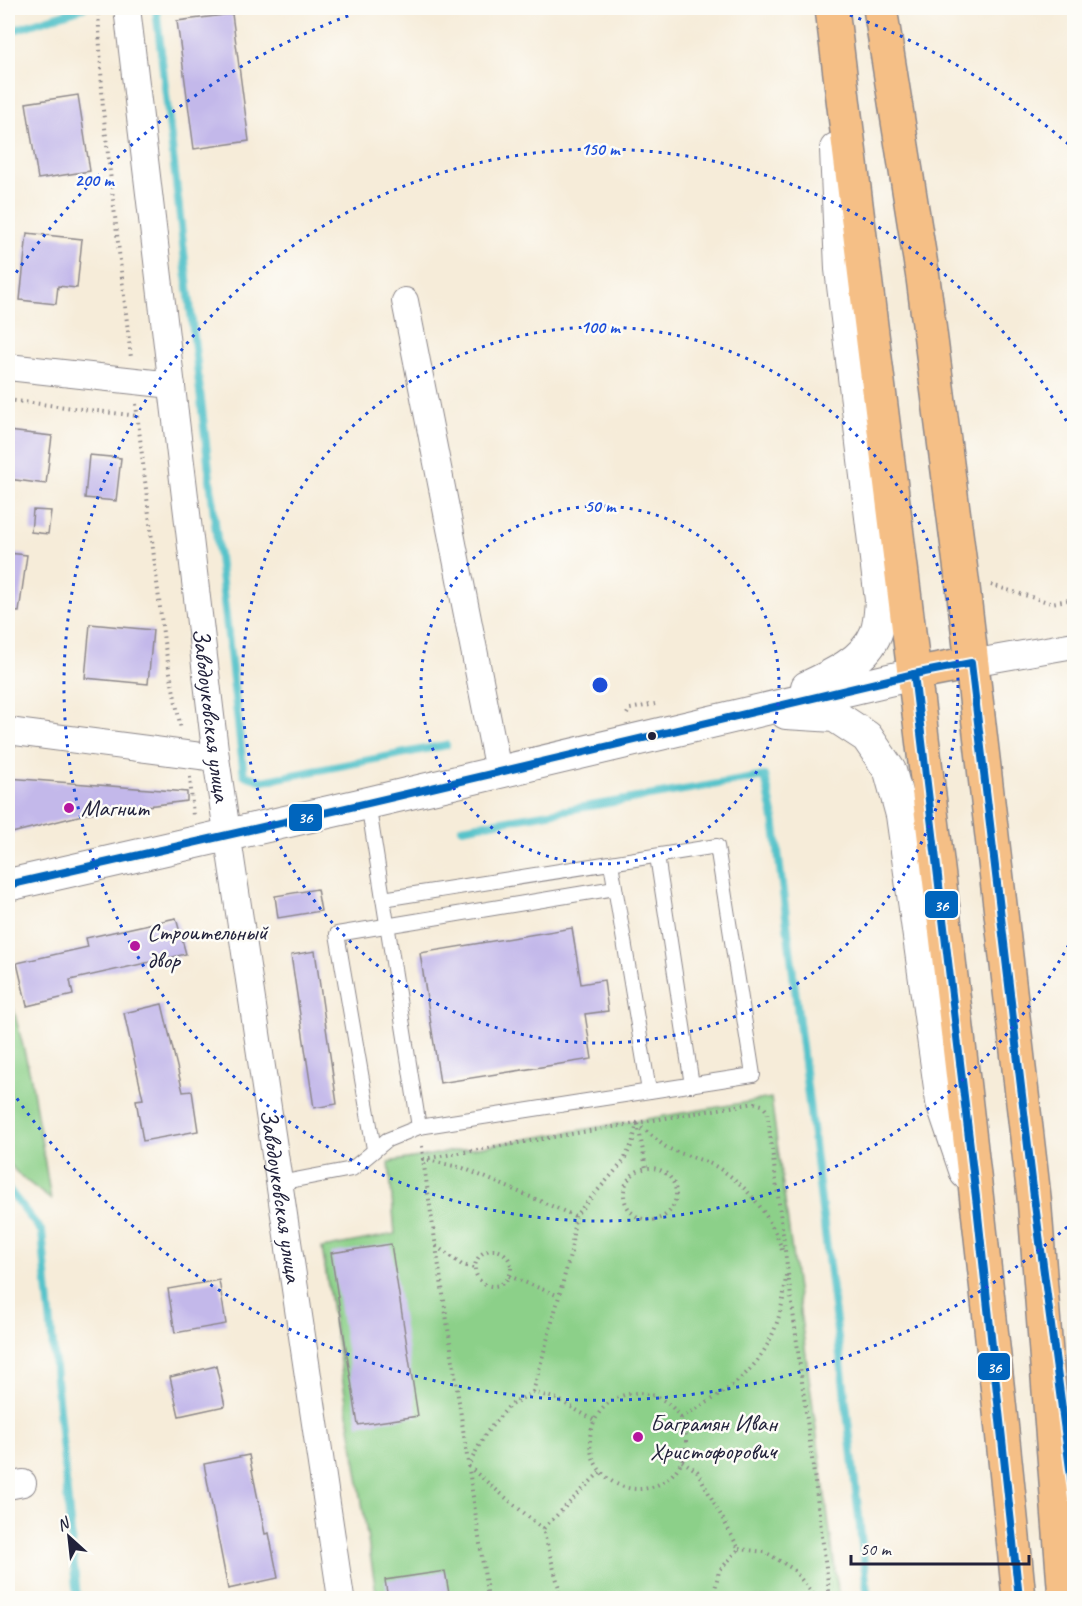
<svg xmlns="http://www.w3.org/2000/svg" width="1082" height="1606" font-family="Caveat,sans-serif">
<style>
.green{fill:#8cd089;stroke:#577962;stroke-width:1.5}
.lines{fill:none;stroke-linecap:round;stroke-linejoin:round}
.stream{stroke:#56c3ca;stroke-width:8}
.building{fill:#c3b8ea}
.service-casing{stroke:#8c878a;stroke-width:16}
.minor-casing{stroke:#8c878a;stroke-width:28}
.tertiary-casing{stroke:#8c878a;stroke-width:34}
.primary-casing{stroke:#8c878a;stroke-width:36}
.trunk-casing{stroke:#8c878a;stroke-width:36}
.path{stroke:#8c878a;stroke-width:4;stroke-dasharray:1.5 4.5;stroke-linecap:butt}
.service{stroke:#fff;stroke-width:14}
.minor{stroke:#fff;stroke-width:26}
.tertiary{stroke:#fff;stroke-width:32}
.primary{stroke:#f5bf86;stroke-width:33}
.trunk{stroke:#f5bf86;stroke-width:33}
.bus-1-casing{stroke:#fdfcf7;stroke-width:12}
.bus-1{stroke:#0065bd;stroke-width:8}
.ring{fill:none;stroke:#1d4ed8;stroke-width:3;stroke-dasharray:3 6}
.bus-dot{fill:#22223b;stroke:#fdfcf7;stroke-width:2}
.poi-dot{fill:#b5179e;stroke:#fdfcf7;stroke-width:2}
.labels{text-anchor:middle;stroke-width:5;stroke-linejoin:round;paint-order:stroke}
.street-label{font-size:24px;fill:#22223b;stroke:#fdfcf7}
.poi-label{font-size:24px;fill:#22223b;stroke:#fdfcf7;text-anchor:start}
.centre{fill:#1d4ed8;stroke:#fdfcf7;stroke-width:3}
.ring-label{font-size:18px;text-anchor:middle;font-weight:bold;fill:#1d4ed8;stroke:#fdfcf7;stroke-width:5;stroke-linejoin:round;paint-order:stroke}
.line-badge{stroke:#fdfcf7;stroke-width:2}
.badge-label{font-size:16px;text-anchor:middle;font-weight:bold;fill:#fff}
</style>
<rect width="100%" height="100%" fill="#fdfcf7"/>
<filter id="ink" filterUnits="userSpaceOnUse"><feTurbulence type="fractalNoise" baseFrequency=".0167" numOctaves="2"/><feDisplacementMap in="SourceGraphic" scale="12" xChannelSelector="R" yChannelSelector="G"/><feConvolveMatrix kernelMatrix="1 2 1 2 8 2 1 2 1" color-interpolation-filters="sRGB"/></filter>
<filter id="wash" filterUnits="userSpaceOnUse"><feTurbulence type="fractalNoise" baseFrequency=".008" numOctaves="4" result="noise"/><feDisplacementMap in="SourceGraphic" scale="24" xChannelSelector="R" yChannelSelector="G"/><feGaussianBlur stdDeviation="1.35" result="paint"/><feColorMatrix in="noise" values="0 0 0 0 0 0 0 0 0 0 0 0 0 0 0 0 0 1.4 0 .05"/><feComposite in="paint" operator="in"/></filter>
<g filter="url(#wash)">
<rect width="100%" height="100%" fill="#f6ecd9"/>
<!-- green -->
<g class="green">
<path d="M8,993L12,1003L31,1078L51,1200L18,1174L8,1162Z"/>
<path d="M771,1098L839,1598H377L322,1248L395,1234L389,1162Z"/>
</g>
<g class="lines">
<!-- stream -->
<g class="stream">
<path d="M156,8L244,775L263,781L446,745"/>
<path d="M8,32L83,8"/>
<path d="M462,828L765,776L774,819L847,1412L868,1598"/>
<path d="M8,1189L42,1232L77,1598"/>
</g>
</g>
<g id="blocks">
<!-- building -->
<g class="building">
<path d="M232,14L249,141L194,149L177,21Z"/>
<path d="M78,95L90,171L38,179L26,103Z"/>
<path d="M27,233L82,239L77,288L58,286L56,304L20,300Z"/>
<path d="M8,431L52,436L46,484L8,479Z"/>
<path d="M89,455L121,458L116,501L85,498Z"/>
<path d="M33,510L51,511L48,534L31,532Z"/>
<path d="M8,553L27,555L19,612L8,611Z"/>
<path d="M90,624L153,630L148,684L85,678Z"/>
<path d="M8,778L187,792V801L90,813L8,834Z"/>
<path d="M317,889L321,911L278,918L275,896Z"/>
<path d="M176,918L186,954L70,980L73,995L27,1006L17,963L88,947L86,938Z"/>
<path d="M572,928L581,984L604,980L608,1011L585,1014L592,1059L440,1083L420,953Z"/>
<path d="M315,951L337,1104L314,1108L291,955Z"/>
<path d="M162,1004L183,1092L192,1091L198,1131L143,1141L136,1100L143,1099L124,1013Z"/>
<path d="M391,1244L418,1416L358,1425L331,1253Z"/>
<path d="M219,1280L226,1324L175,1333L168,1289Z"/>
<path d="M216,1366L225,1406L179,1416L170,1377Z"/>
<path d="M249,1455L265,1534L269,1533L278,1578L228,1589L204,1464Z"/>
<path d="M445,1571L450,1599H388L385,1580Z"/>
</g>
</g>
</g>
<g filter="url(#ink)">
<use href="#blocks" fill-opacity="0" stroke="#8c878a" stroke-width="1.5"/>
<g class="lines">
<!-- service casing -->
<g class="service-casing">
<g id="service">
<path d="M368,803L419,1127L753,1075L717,846L383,899"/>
<path d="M657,856L692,1085"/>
<path d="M611,863L649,1091"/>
<path d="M374,1149L337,934L615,888"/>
<path d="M279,1183L352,1169L387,1140L419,1127"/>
</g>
</g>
<!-- minor casing -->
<g class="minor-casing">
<g id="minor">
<path id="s1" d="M127,8L216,758L341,1598"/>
<path d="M405,301L498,771"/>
<path d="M8,367L172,385"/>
<path d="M971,663L1074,645"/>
<path d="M8,731L216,758"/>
<path d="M8,1486L23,1483"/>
</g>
</g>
<!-- tertiary casing -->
<g class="tertiary-casing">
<g id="tertiary">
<path d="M807,687C831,676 866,660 876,633C880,623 880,611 881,600L841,269L836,149"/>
<path d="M786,713L835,716L867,737L890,771L902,815L942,1102L966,1173"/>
<path d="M8,885L368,803L914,674"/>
</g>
</g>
<!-- primary casing -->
<g class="primary-casing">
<path id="primary" d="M1067,1445L1074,1499"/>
</g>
<!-- trunk casing -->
<g class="trunk-casing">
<g id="trunk">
<path d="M832,8C896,538 967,1067 1019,1598"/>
<path d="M880,8L923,278L963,587L1034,1197L1065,1598"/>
<path d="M914,674L971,663"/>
</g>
</g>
<!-- path -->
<g class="path">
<path d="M98,8L103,110L131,358"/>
<path d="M8,400L138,416"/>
<path d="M136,404L164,642L181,729"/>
<path d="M991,585L1051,603L1074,599"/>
<path d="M627,714L630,709L655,704"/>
<path d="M190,777L193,817"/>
<path d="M638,1124L646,1168"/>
<path d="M422,1146L423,1159L463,1168L575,1216"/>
<circle cx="650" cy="1194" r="26"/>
<path d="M436,1246L462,1265L474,1268"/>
<circle cx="493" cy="1268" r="18"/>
<path d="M509,1276L559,1296"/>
<path d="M533,1392L571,1252L575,1216L623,1162L632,1144L637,1124C647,1131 656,1140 666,1147C681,1155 699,1158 713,1165C747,1183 772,1217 783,1253"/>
<circle cx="638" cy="1441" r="48"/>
<path d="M681,1418C701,1406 722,1395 740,1379C771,1352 783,1315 786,1275"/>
<path d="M682,1461L697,1471L739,1549"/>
<path d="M543,1529L468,1466L486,1433L509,1406L533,1392L557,1399L594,1420"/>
<path d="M739,1549L765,1552L793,1569L816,1598"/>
<path d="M488,1598L423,1159L755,1103L762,1105L767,1111L830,1598"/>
<path d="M559,1598V1588L543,1529L600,1472"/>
<path d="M713,1598L719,1571L739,1549"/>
</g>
<!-- service -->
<use href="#service" class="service"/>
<!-- minor -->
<use href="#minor" class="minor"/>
<!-- tertiary -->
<use href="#tertiary" class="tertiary"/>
<!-- primary -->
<use href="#primary" class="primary"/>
<!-- trunk -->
<use href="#trunk" class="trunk"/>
<!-- bus-1 casing -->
<g class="bus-1-casing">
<g id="bus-1">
<path d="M914,674L977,1206L1019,1598"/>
<path d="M8,885L368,803L914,674L971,663L1034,1197L1074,1499"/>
</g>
</g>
<!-- bus-1 -->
<use href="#bus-1" class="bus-1"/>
</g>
</g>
<!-- distance rings -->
<g class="ring">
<circle cx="600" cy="685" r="179"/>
<circle cx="600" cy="685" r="358"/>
<path d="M1073 937A536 536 0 1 1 1073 433"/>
<path d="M1074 1221A715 715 0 0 1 11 1090M11 280A715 715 0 0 1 367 9M833 9A715 715 0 0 1 1074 149"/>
</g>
<!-- markers -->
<circle class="bus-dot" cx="652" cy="736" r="5"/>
<g class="poi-dot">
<circle cx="69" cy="808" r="6"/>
<circle cx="135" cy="946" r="6"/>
<circle cx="638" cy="1437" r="6"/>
</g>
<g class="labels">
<!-- street labels -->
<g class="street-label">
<text dy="8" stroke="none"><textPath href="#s1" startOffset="712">Заводоуковская улица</textPath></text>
<text dy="8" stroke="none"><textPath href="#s1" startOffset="1198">Заводоуковская улица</textPath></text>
</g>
<!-- poi labels -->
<g class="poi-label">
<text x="81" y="816">Магнит</text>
<text x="147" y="940">Строительный<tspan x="147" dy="28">двор</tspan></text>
<text x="650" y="1431">Баграмян Иван<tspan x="650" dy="28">Христофорович</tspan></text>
</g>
</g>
<circle cx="600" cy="685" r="9" class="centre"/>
<g class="ring-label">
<text x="600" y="155">150 m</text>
<text x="94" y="186">200 m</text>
<text x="600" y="333">100 m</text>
<text x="600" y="512">50 m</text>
</g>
<g class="line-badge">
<rect x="288" y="803" width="35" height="29" rx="6" fill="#0065bd"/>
<rect x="924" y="890" width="35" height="29" rx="6" fill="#0065bd"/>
<rect x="977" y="1352" width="34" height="29" rx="6" fill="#0065bd"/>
</g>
<g class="badge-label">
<text x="305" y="823">36</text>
<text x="941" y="911">36</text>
<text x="994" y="1373">36</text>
</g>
<!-- margin -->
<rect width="1082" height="1606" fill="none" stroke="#fdfcf7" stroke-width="30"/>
<!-- north arrow -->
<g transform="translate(69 1537) rotate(333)" stroke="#fdfcf7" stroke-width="4.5" paint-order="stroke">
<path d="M0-4.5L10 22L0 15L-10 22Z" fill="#22223b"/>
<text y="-9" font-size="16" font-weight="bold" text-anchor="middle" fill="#22223b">N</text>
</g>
<!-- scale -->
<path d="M851 1555v9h178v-9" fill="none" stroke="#22223b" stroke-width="3"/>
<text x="860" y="1555" font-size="18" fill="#22223b" stroke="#fdfcf7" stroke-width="4.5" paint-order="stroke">50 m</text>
</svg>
